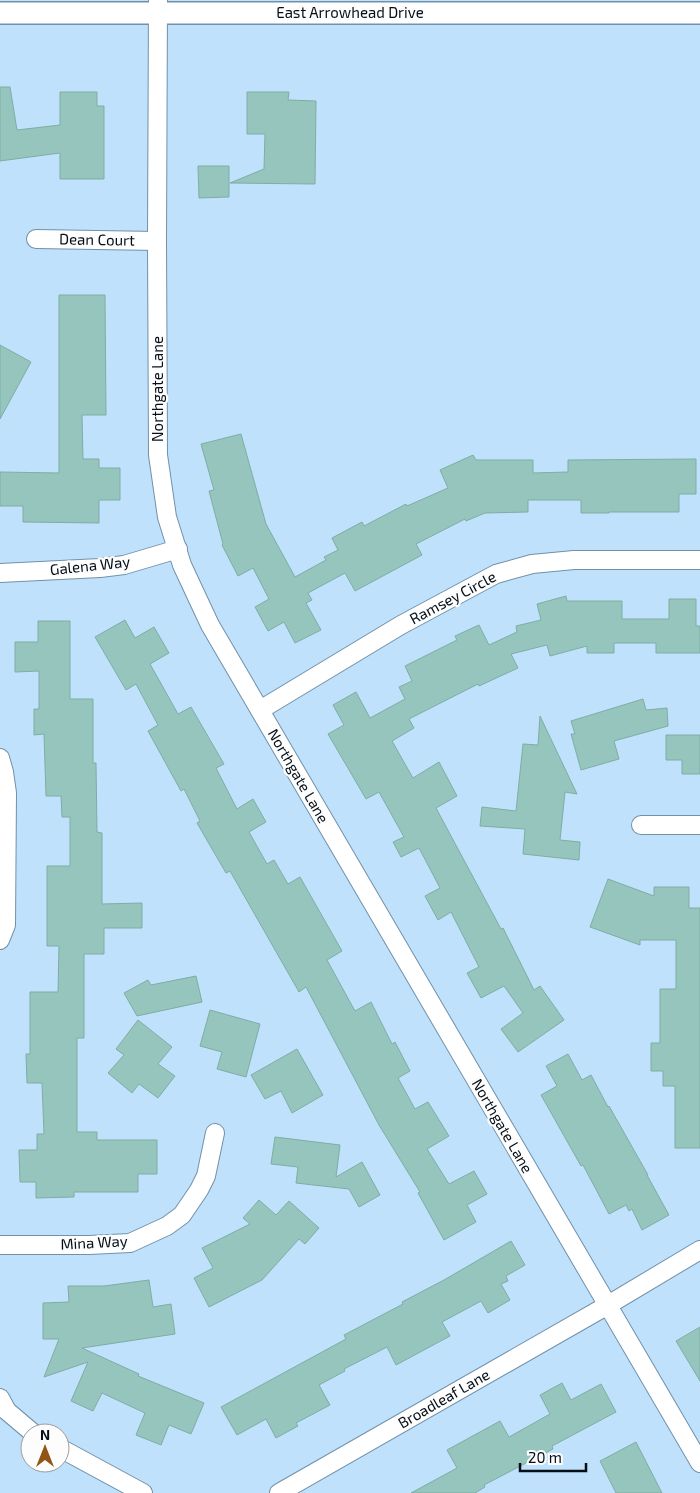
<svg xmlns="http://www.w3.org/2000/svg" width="700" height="1493" font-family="'Exo 2',sans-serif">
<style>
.building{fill:#95c5bc;stroke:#7eada5}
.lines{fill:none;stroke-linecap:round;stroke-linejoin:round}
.minor-casing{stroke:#7191aa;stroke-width:20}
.tertiary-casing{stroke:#7191aa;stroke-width:24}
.minor{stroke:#fff;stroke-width:18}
.tertiary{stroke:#fff;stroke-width:21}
.labels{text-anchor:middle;stroke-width:4.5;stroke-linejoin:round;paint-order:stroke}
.street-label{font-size:15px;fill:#040e17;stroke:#fdfdfd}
</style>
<rect width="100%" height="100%" fill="#bfe1fc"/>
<!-- building -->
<g class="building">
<path d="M0,87H10L17,130L60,125V92H97V106H104V179H60V153L0,161Z"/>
<path d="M247,92H289L288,100L316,101L315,184L230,183L264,169L265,134H247Z"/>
<path d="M198,166H229V197L199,198Z"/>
<path d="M59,295H105L106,415H82L83,459H99V468H120V500H99V523L23,522V506H0V472L59,473Z"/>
<path d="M0,345L31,362L0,419Z"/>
<path d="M241,434L266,524L295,577L326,560L324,557L338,550L332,538L362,522L364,526L406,504L407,506L448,488L440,470L473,455L476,460H533V473L568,472V460L696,459V494H679V512H609V513H581V500H528V512L485,513L466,521L465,519L416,544L422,555L355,591L345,573L308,593L312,600L306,603L321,630L295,643L284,622L268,631L255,607L269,599L253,568L238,576L222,545L223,544L209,491L214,490L201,444Z"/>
<path d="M566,596L567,601H622V619H669V599H696V626H700V653H656V643H614V653H587V646L550,656L547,645L511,654L518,668L479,686L478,684L409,719L414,728L392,741L413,778L439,762L457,796L436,808L501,929L503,928L534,990L540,986L564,1020L518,1052L501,1029L523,1013L504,986L481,998L467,973L479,967L451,912L438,920L425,896L440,888L419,848L401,857L393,842L404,837L379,792L366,799L328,734L344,725L333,705L356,692L370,718L405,699L399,687L412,681L405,666L457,640L455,636L479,625L489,645L517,632L516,626L541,620L537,604Z"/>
<path d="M125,620L135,638L154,627L169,653L150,664L178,714L191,707L224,764L216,768L237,809L253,799L266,822L249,832L267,864L274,860L288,884L300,877L342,951L327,960L355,1011L371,1002L392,1044L395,1042L410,1071L398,1078L415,1109L428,1102L449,1136L427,1149L449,1184L474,1171L487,1194L467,1205L476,1222L444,1240L418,1193L420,1192L379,1125L306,987L299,992L230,871L226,873L197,823L200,821L184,789L181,791L148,731L158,725L136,684L126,690L95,637Z"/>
<path d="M38,621H70V699H93V763H96L97,832L102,833V904L142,903V928H104V954H84V1038H77V1132H97V1140H157V1174H138V1192H74V1197L36,1198V1182H20L19,1150H37V1134H44L42,1083H27L26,1054H30V992H58L59,946H47V866H70V817H62L61,796H46L44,734L34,735V709H39V671L15,672V642H38Z"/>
<path d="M643,699L646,710L667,708L668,726L614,741L619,759L581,770L571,734H575L571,721Z"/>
<path d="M540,716L577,794L565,792L560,840L580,842L579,860L523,854L525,829L480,826L482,807L516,811L523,744L538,745Z"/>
<path d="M666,735H700V774H682V760H666Z"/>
<path d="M608,879L654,896V887H689V908H700V1148H675V1086H663V1071H651V1043H660V989H676V940H640V945L590,927Z"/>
<path d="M196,976L202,1002L137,1016L124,993L148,980L151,985Z"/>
<path d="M210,1010L260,1024L246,1077L217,1069L222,1052L200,1046Z"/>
<path d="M138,1020L172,1047L158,1064L175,1076L158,1098L139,1084L132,1093L108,1073L124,1055L116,1049Z"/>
<path d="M297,1049L323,1095L292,1113L281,1091L265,1099L251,1075Z"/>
<path d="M568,1054L582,1080L591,1075L608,1107L609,1106L648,1175H647L669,1215L642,1230L632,1209L629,1211L626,1205L609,1214L583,1165L581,1166L541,1095L557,1086L546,1066Z"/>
<path d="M275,1137L340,1145L336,1177L362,1162L380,1195L359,1207L349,1189L296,1183L298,1167L271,1164Z"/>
<path d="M259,1200L276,1215L289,1201L319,1228L305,1244L299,1239L262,1280L209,1307L194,1278L213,1268L202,1248L250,1224L243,1218Z"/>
<path d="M511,1241L525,1265L506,1276L508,1281L501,1284L510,1300L488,1313L481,1301L442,1322L450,1336L396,1365L387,1347L344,1369L345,1371L319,1385L330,1405L296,1423L298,1426L276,1438L266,1419L237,1435L221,1407L346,1339L344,1335L403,1304L402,1302L444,1280Z"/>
<path d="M149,1280L153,1307L171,1304L175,1334L82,1348L139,1374L138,1376L204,1403L191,1434L169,1425L161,1445L136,1435L145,1413L102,1393L93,1411L71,1401L88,1362L44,1377L59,1339H43V1303L69,1302L68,1286H104Z"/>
<path d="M700,1327V1381L676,1341Z"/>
<path d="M562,1383L571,1400L601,1384L616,1412L552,1446L553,1449L484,1485L485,1487L475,1493H411L457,1468L447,1450L480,1432L500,1421L509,1437L550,1414L540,1395Z"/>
<path d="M636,1442L662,1493H616L600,1461Z"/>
</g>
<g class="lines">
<!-- minor casing -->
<g class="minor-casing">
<g id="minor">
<path d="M158,0L157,241L158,455L167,517L182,565L210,625L700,1463"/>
<path d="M36,239L157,241"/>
<path d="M0,573L100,568L124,565L178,549"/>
<path d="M260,710L401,625L496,574L532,564L574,560H700"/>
<path d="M0,758L4,772L7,793L6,925L0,940"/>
<path d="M641,825H700"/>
<path d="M0,1245H89L130,1243L167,1226L182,1215L199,1190L206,1176L215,1133"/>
<path d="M0,1398L7,1411L33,1433"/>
<path d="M60,1448L143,1493"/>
<path d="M279,1493L608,1305L700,1250"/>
</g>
</g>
<!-- tertiary casing -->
<g class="tertiary-casing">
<path id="tertiary" d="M0,13H700"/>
</g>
<!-- minor -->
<use href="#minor" class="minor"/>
<!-- tertiary -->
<use href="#tertiary" class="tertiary"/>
</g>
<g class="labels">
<!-- street labels -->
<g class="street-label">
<text x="350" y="18">East Arrowhead Drive</text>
<text transform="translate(97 240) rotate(1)" y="5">Dean Court</text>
<text transform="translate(158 389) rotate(-90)" y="5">Northgate Lane</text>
<text transform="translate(90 566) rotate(-6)" y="5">Galena Way</text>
<text transform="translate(453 598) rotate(-28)" y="5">Ramsey Circle</text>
<text transform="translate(298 776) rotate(60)" y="5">Northgate Lane</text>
<text transform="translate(502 1126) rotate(60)" y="5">Northgate Lane</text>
<text transform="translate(94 1243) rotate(-3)" y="5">Mina Way</text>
<text transform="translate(444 1399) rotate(-30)" y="5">Broadleaf Lane</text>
</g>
</g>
<!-- north arrow -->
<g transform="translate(45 1448)"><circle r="24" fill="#fdfdfd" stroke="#999da1"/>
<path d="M0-4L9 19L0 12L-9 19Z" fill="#915615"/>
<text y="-8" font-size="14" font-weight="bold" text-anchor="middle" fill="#040e17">N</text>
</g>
<!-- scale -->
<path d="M520 1463v8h66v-8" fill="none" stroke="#040e17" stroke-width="2.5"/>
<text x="528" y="1463" font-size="15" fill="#040e17" stroke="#fdfdfd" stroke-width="4" paint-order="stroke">20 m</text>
</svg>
